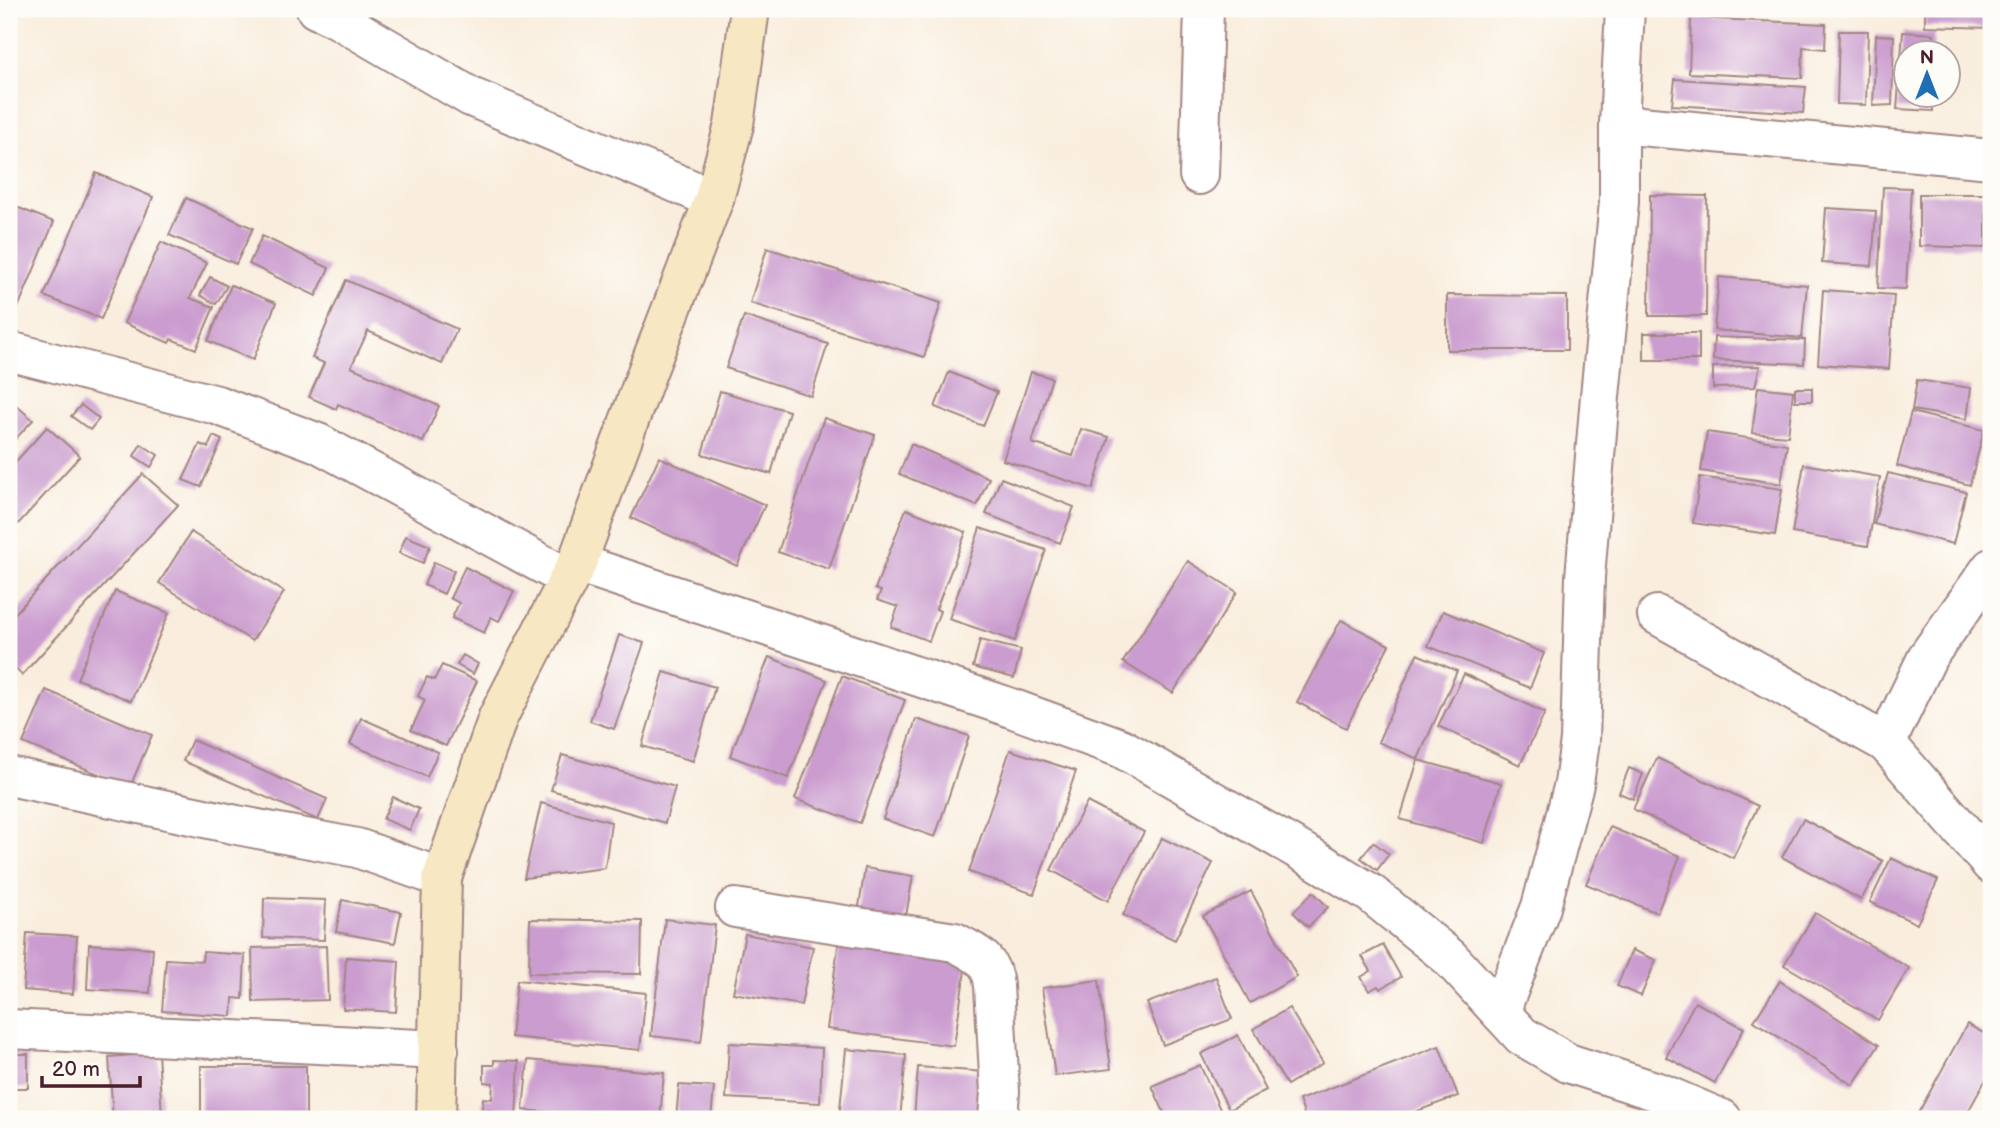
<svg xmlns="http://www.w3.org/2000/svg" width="2000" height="1128" font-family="'Balsamiq Sans',sans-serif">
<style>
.building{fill:#ca9ccf}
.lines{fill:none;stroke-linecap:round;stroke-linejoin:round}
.street-casing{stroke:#a28684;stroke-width:42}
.secondary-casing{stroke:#a28684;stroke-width:42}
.street{stroke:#fff;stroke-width:38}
.secondary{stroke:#f7e8c3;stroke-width:38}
</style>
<rect width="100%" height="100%" fill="#fdfcf7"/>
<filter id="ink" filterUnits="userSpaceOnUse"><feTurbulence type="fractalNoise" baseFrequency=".0143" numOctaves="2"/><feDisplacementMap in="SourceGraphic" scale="14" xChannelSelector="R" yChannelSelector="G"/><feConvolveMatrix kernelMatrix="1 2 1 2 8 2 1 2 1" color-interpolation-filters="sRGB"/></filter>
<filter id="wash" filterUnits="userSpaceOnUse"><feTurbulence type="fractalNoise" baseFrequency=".00686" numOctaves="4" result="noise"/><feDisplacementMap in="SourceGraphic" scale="28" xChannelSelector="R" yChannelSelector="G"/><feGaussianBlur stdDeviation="1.57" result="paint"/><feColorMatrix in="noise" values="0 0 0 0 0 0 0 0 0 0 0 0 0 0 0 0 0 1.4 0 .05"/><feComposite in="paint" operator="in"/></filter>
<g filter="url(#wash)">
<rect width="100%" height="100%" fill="#f9eddd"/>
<g id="blocks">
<!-- building -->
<g class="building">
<path d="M1925,9H1991V28L1925,26Z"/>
<path d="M1691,18L1826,24L1825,49L1803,47L1802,78L1689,73Z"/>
<path d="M1839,31H1868L1866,105L1837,104Z"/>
<path d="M1903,32L1934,34L1933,52H1906V94H1933V111L1897,109Z"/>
<path d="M1876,35L1894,36L1892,105L1873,106Z"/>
<path d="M1675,79L1806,87L1803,113L1672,105Z"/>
<path d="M96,173L153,197L101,319L44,296Z"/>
<path d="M1883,187L1911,188L1906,289L1878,288Z"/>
<path d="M1919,194H1986V248L1919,246Z"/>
<path d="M1650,195L1707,196L1706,316H1649Z"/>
<path d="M186,198L253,228L236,264L169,235Z"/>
<path d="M9,204L54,222L9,329Z"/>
<path d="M1826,208L1876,211L1872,266L1822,263Z"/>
<path d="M262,236L329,268L316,296L249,264Z"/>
<path d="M161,242L207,263L190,298L214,307L196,349L171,339L169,343L124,323Z"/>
<path d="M767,248L941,303L924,357L750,303Z"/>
<path d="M210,277L227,286L216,304L200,295Z"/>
<path d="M1719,277L1807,285L1802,338L1714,330Z"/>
<path d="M346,280L457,329L442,364L368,331L351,367L439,406L423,442L338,404L336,409L309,397L324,363L312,358Z"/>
<path d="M231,285L276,303L253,360L208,341Z"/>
<path d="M1823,290L1894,295L1889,369L1818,364Z"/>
<path d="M1447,295L1567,296V350H1447Z"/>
<path d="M744,316L828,344L811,396L726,368Z"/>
<rect x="1644" y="333" width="55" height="27"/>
<path d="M1714,337L1805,340L1804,364L1713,360Z"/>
<path d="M1760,366L1755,387L1713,388V367Z"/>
<path d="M949,372L997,392L983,426L935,407Z"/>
<path d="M1031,372L1052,378L1032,443L1073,456L1081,429L1109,437L1093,489L1003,460Z"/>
<path d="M1917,380L1971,388L1967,419L1912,410Z"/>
<path d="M1758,387L1793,391L1788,436L1752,433Z"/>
<rect x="1795" y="388" width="17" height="13"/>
<path d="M720,391L789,411L771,474L702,454Z"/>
<path d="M9,399L33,420L9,446Z"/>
<path d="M81,405L99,419L90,430L71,416Z"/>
<path d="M1911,412L1984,430L1970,485L1897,466Z"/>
<path d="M824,418L875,435L829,569L778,552Z"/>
<path d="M47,427L80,456L9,534V469Z"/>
<path d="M1707,432L1787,444L1781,484L1701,471Z"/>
<path d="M213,436L222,440L201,487L183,480L200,444L208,448Z"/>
<path d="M141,444L158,455L151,467L134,456Z"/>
<path d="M911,444L989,478L977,506L899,474Z"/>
<path d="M659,457L765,505L737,566L631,518Z"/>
<path d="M1804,464L1880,477L1868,546L1792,533Z"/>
<path d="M1888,473L1966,492L1953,544L1874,524Z"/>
<path d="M143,474L178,505L22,675L9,663V620Z"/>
<path d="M1700,477L1782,489L1775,535L1693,523Z"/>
<path d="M1001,478L1074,507L1060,543L986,514Z"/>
<path d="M906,509L966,532L936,609L940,611L929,641L891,627L898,607L877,600L881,591L875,589Z"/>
<path d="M980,528L1046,550L1015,641L949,619Z"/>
<path d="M191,532L284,592L252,641L159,583Z"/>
<path d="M406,536L430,546L423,563L399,553Z"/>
<path d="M1188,561L1237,592L1173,693L1123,662Z"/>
<path d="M434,562L454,571L444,594L424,585Z"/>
<path d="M465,567L514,591L499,621L491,617L484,633L452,618L459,603L450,598Z"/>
<path d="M115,591L169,613L131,701L77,679Z"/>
<path d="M1443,611L1544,653L1530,688L1428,646Z"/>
<path d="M1341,620L1389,645L1346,728L1297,702Z"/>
<path d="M619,635L644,643L614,729L590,721Z"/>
<path d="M980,640L1021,650L1014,678L973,667Z"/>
<path d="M1417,654L1457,671L1418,759L1378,742Z"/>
<path d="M463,655L478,664L473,674L457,665Z"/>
<path d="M769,657L827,680L788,778L730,756Z"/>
<path d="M442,665L477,681L446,746L411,730L425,700L418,696L427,677L434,680Z"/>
<path d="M664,672L715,687L693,761L642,746Z"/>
<path d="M1464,674L1545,713L1520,765L1438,726Z"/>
<path d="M842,676L905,700L860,823L795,799Z"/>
<path d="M46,690L152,735L130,787L23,743Z"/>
<path d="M361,718L438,752L427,777L350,744Z"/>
<path d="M916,719L969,736L935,837L883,819Z"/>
<path d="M192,740L327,799L318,820L183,761Z"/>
<path d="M1010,750L1076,771L1034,894L969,872Z"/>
<path d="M562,755L675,787L665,823L551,790Z"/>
<path d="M1657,758L1758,806L1733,858L1633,809Z"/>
<path d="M1418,760L1501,783L1484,843L1400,819Z"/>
<path d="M1629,768L1643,774L1633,799L1619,793Z"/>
<path d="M393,797L419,809L410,830L383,819Z"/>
<path d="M1087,802L1144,832L1108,901L1051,870Z"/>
<path d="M541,803L611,822L605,868L524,878Z"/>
<path d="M1803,819L1883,861L1861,900L1782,857Z"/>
<path d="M1610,827L1680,856L1657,913L1586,884Z"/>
<path d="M1162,838L1213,863L1175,940L1123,915Z"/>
<path d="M1373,842L1389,854L1377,870L1361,858Z"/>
<path d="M1891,858L1938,880L1917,924L1870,902Z"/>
<path d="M865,868L913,876L904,927L857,919Z"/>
<path d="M1251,891L1297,977L1250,1003L1203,916Z"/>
<path d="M1313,892L1328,907L1308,927L1293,912Z"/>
<path d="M264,898L326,900L324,940L263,938Z"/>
<path d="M342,900L401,912L395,943L336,932Z"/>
<path d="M1815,913L1909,968L1878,1020L1784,965Z"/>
<path d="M530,919L642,921L641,974L529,973Z"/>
<path d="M665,919L715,925L701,1042L651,1036Z"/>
<path d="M27,933L77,936L73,994L23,990Z"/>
<path d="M745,934L813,947L801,1005L733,993Z"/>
<path d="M839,939L967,956L954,1046L827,1029Z"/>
<path d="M89,944L153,948L150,993L87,989Z"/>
<path d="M1383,945L1401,977L1380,989L1378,986L1369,991L1361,977L1371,971L1362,956Z"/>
<path d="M326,946L328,1000L253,1002L252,948Z"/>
<path d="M1632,950L1656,960L1641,996L1617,986Z"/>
<path d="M203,952L245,955L243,999L233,998L232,1016L162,1011L166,959L202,961Z"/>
<path d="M346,957L399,961L396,1012L343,1009Z"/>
<path d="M1216,977L1232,1019L1163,1045L1147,1003Z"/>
<path d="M517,980L646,993L640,1050L511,1037Z"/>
<path d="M1099,980L1111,1069L1055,1076L1042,988Z"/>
<path d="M1780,981L1879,1045L1853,1085L1754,1021Z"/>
<path d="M1695,1002L1744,1028L1715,1083L1666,1057Z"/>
<path d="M1289,1008L1323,1063L1287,1085L1253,1029Z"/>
<path d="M1967,1024L1991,1037V1070L1964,1119H1915Z"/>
<path d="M1238,1035L1266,1090L1229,1110L1201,1054Z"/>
<path d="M729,1043L822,1048L820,1103L726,1098Z"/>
<path d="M1439,1046L1458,1096L1396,1119H1306L1299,1100Z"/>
<path d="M846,1049L906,1055L900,1119H839Z"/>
<path d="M158,1053L162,1116L113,1119L109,1057Z"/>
<path d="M12,1054H28V1088H13Z"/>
<path d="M494,1060L519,1061L516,1119H491V1110H482L483,1098L492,1099L493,1083L484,1082V1065H494Z"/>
<path d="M528,1060L664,1073L660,1119H624L523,1110Z"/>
<path d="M1200,1065L1224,1118L1167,1119L1152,1086Z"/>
<rect x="201" y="1066" width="105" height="53"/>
<path d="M918,1067L985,1072L982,1119H914Z"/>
<path d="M679,1085L714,1087L711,1119H676Z"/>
</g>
</g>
</g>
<g filter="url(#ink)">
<use href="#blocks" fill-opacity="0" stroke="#a28684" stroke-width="2"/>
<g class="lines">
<!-- street casing -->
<g class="street-casing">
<g id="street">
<path d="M316,9L336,18L471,97L714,199"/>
<path d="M1625,9L1619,124L1991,159"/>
<path d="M1199,175L1204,9"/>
<path d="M9,351L217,405L318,443L568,578"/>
<path d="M577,563L1000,704L1121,748L1311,857L1370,893L1449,957L1522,1036L1568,1063L1661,1093L1722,1119"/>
<path d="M1991,568L1928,656L1886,743L1991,864"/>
<path d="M1657,615L1886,743"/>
<path d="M9,776L237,825L357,848L442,878"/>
<path d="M735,908L955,942C978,955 991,958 994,986L1000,1092L998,1119"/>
<path d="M1500,1012L1541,907L1574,784L1580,740L1585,577L1600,396L1619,202V124"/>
<path d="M9,1029L439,1050"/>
</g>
</g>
<!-- secondary casing -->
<g class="secondary-casing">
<path id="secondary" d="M436,1119L442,878L498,717L577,563L647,372L714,199L734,125L750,9"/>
</g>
<!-- street -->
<use href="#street" class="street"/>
<!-- secondary -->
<use href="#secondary" class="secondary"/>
</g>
</g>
<!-- margin -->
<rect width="2000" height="1128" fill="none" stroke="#fdfcf7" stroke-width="35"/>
<!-- north arrow -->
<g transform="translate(1927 74)"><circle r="33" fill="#fdfcf7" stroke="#b5a4a5" stroke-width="2"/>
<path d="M0-5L12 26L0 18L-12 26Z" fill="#1f6fb2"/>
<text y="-10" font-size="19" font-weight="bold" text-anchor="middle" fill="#4a1f2b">N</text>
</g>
<!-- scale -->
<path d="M42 1076v10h98v-10" fill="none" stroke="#4a1f2b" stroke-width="3.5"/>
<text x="52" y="1076" font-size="21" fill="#4a1f2b" stroke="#fdfcf7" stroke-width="5" paint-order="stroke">20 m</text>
</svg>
